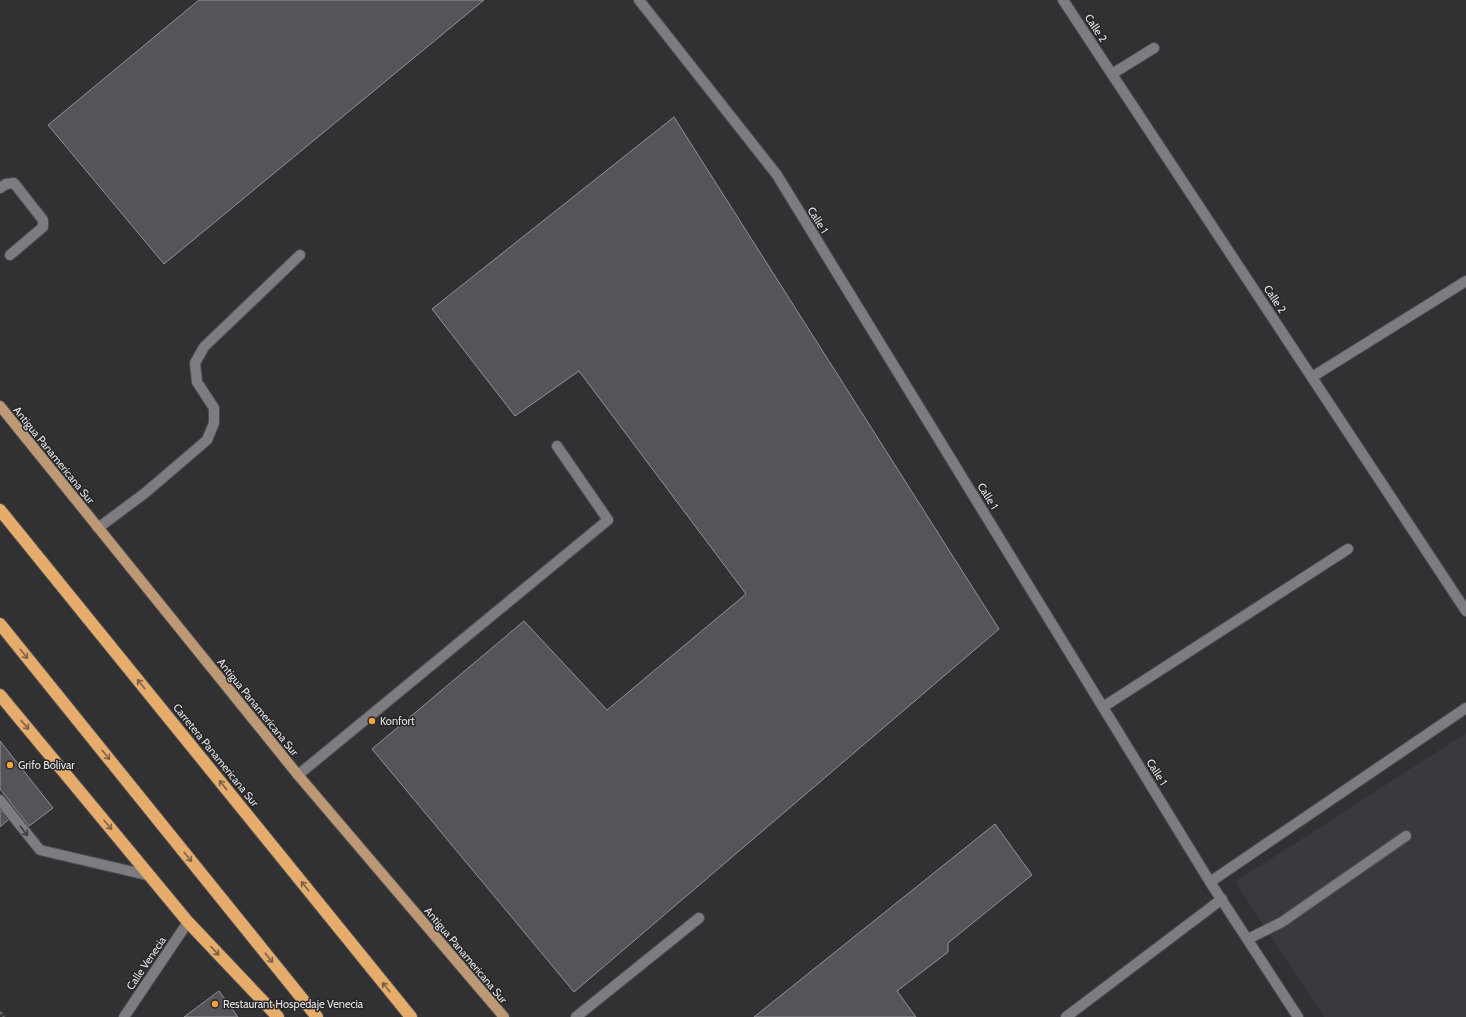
<svg xmlns="http://www.w3.org/2000/svg" width="1466" height="1017" font-family="Cabin,sans-serif">
<style>
.built{fill:#3b3840}
.building{fill:#565458;stroke:#939195}
.lines{fill:none;stroke-linecap:round;stroke-linejoin:round}
.service-casing{stroke:#4e4d50;stroke-width:12}
.minor-casing{stroke:#4e4d50;stroke-width:12}
.tertiary-casing{stroke:#4e4d50;stroke-width:12}
.primary-casing{stroke:#4e4d50;stroke-width:12}
.motorway-casing{stroke:#4e4d50;stroke-width:14}
.path{stroke:#69686b;stroke-width:2.5;stroke-dasharray:3 2;stroke-linecap:butt}
.service{stroke:#7e7c80;stroke-width:10}
.minor{stroke:#7e7c80;stroke-width:10}
.tertiary{stroke:#7e7c80;stroke-width:10}
.primary{stroke:#bc9974;stroke-width:10}
.motorway{stroke:#e5ac6c;stroke-width:12}
.oneway{stroke:#7c6247}
.oneway2{stroke:#3d3c3f}
.poi-dot{fill:#f3a442;stroke:#272629;stroke-width:1.5}
.labels{text-anchor:middle;stroke-width:3;stroke-linejoin:round;paint-order:stroke}
.street-label{font-size:11px;fill:#e6e5e7;stroke:#272629}
.poi-label{font-size:11px;fill:#e6e5e7;stroke:#272629;text-anchor:start}
</style>
<rect width="100%" height="100%" fill="#313033"/>
<!-- built -->
<path class="built" d="M1466,733V1017H1324L1235,882Z"/>
<!-- building -->
<g class="building">
<path d="M199,0H484L164,264L48,125Z"/>
<path d="M674,117L999,629L574,992L372,749L524,621L607,710L746,594L579,371L515,416L432,309Z"/>
<path d="M0,741L53,808L29,826L0,789Z"/>
<path d="M0,810L9,819L0,827Z"/>
<path d="M995,824L1032,875L948,943V952L897,991L916,1017H754Z"/>
<path d="M219,991L238,1017H184Z"/>
</g>
<g class="lines">
<!-- service casing -->
<g class="service-casing">
<g id="service">
<path d="M1112,74L1154,48"/>
<path d="M0,188L6,184L14,183L43,220V227L10,255"/>
<path d="M1312,377L1466,281"/>
<path d="M98,528L145,493L207,440L214,423V408L197,382L195,363L204,347L300,255"/>
<path d="M1103,707L1348,549"/>
<path d="M298,775L608,520L557,446"/>
<path d="M0,800L40,850L151,876"/>
<path d="M1248,939L1282,922L1406,836"/>
<path d="M576,1017L699,918"/>
<path d="M1066,1017L1222,899"/>
</g>
</g>
<!-- minor casing -->
<g class="minor-casing">
<g id="minor">
<path d="M639,0L777,175L1210,882L1298,1017"/>
<path d="M1063,0L1466,611"/>
<path d="M1210,882L1466,708"/>
</g>
</g>
<!-- tertiary casing -->
<g class="tertiary-casing">
<path id="tertiary" d="M124,1017L188,922"/>
</g>
<!-- primary casing -->
<g class="primary-casing">
<path id="primary" d="M0,406L298,775L504,1017"/>
</g>
<!-- motorway casing -->
<g class="motorway-casing">
<g id="motorway">
<path d="M0,510L411,1017"/>
<path d="M0,624L317,1017"/>
<path d="M0,695L188,922L278,1017"/>
</g>
</g>
<!-- path -->
<path class="path" d="M0,1012L4,1017"/>
<!-- service -->
<use href="#service" class="service"/>
<!-- minor -->
<use href="#minor" class="minor"/>
<!-- tertiary -->
<use href="#tertiary" class="tertiary"/>
<!-- primary -->
<use href="#primary" class="primary"/>
<!-- motorway -->
<use href="#motorway" class="motorway"/>
</g>
<!-- one-way arrows -->
<defs><path id="oneway-shaft" d="M-6 0H5M1.5-3L5.5 0L1.5 3" fill="none" stroke-width="1.6" stroke-linecap="round" stroke-linejoin="round"/></defs>
<g class="oneway">
<use href="#oneway-shaft" transform="translate(24 654) rotate(51)"/>
<use href="#oneway-shaft" transform="translate(141 684) rotate(-129)"/>
<use href="#oneway-shaft" transform="translate(25 725) rotate(50)"/>
<use href="#oneway-shaft" transform="translate(106 755) rotate(51)"/>
<use href="#oneway-shaft" transform="translate(223 785) rotate(-129)"/>
<use href="#oneway-shaft" transform="translate(108 825) rotate(50)"/>
<use href="#oneway-shaft" transform="translate(188 857) rotate(51)"/>
<use href="#oneway-shaft" transform="translate(305 886) rotate(-129)"/>
<use href="#oneway-shaft" transform="translate(215 951) rotate(47)"/>
<use href="#oneway-shaft" transform="translate(269 958) rotate(51)"/>
<use href="#oneway-shaft" transform="translate(386 987) rotate(-129)"/>
</g>
<use class="oneway2" href="#oneway-shaft" transform="translate(24 831) rotate(51)"/>
<!-- markers -->
<g class="poi-dot">
<circle cx="372" cy="721" r="4"/>
<circle cx="10" cy="765" r="4"/>
<circle cx="215" cy="1004" r="4"/>
</g>
<g class="labels">
<!-- street labels -->
<g class="street-label">
<text transform="translate(1096 28) rotate(57)" y="4">Calle 2</text>
<text transform="translate(818 220) rotate(58)" y="4">Calle 1</text>
<text transform="translate(1275 299) rotate(57)" y="4">Calle 2</text>
<text transform="translate(54 455) rotate(51)" y="4">Antigua Panamericana Sur</text>
<text transform="translate(988 496) rotate(58)" y="4">Calle 1</text>
<text transform="translate(258 707) rotate(51)" y="4">Antigua Panamericana Sur</text>
<text transform="translate(216 755) rotate(51)" y="4">Carretera Panamericana Sur</text>
<text transform="translate(1157 772) rotate(58)" y="4">Calle 1</text>
<text transform="translate(466 955) rotate(50)" y="4">Antigua Panamericana Sur</text>
<text transform="translate(146 963) rotate(-56)" y="4">Calle Venecia</text>
</g>
<!-- poi labels -->
<g class="poi-label">
<text x="380" y="725">Konfort</text>
<text x="18" y="769">Grifo Bolivar</text>
<text x="223" y="1008">Restaurant Hospedaje Venecia</text>
</g>
</g>
</svg>
